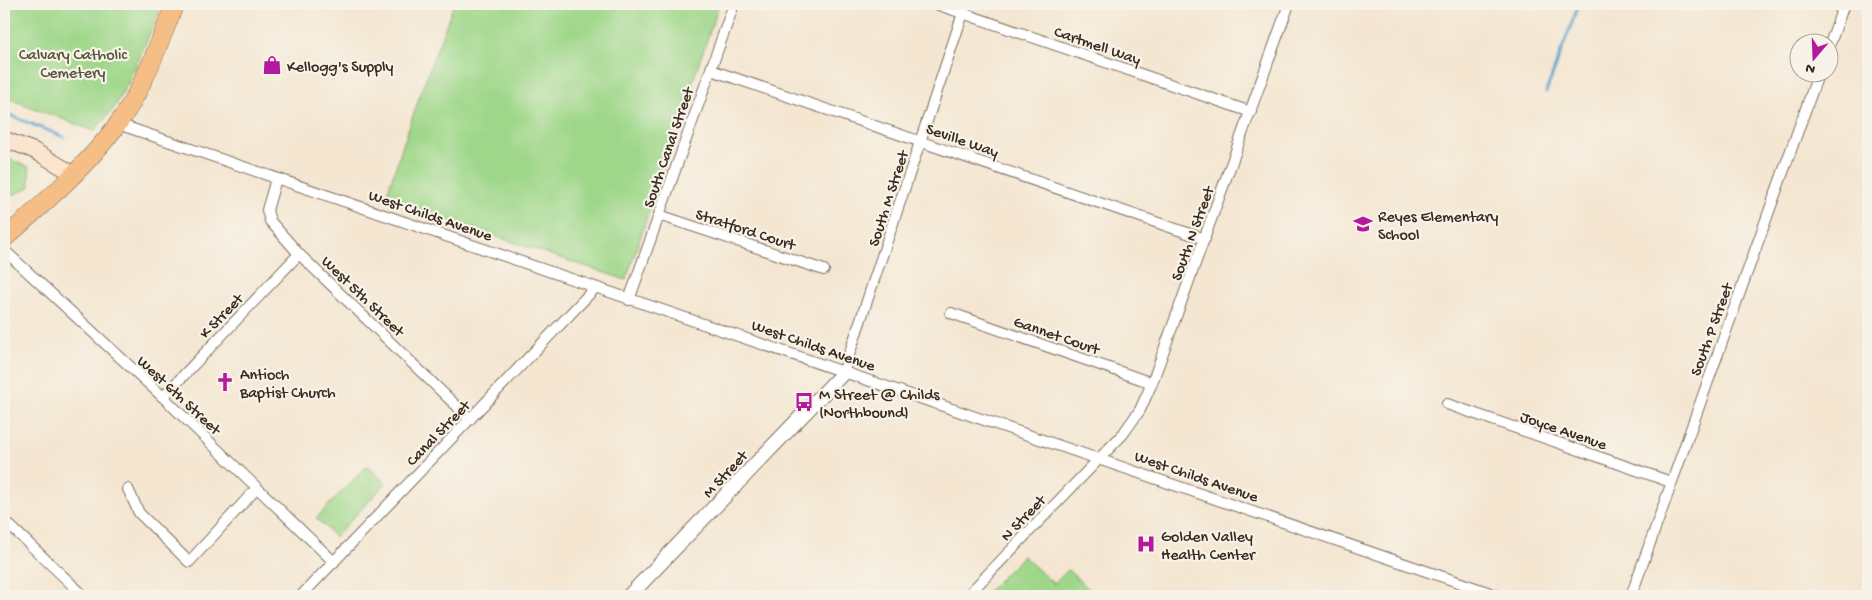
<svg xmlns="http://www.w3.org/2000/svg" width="1872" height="600" font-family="'Gochi Hand',sans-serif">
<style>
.green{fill:#9ed789;stroke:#6c8054}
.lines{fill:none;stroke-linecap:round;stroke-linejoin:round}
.stream{stroke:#55a3cf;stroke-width:3}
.minor-casing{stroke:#7c6c5d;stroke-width:12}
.tertiary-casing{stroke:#7c6c5d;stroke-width:16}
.secondary-casing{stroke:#7c6c5d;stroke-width:17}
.trunk-casing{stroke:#7c6c5d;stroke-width:19}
.minor{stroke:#fff;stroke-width:10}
.tertiary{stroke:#fff;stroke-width:14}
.secondary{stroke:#fbe5cf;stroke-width:15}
.trunk{stroke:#f5be86;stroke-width:18}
.labels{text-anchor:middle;stroke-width:4.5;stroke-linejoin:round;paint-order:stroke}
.street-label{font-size:16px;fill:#3b2a1e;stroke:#f7f3e8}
.park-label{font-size:16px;fill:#545539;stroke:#f7f3e8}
.poi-label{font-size:16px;fill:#3b2a1e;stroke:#f7f3e8;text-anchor:start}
</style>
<rect width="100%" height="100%" fill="#f7f3e8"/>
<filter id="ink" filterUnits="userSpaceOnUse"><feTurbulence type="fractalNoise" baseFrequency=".02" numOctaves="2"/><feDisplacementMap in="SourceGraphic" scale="10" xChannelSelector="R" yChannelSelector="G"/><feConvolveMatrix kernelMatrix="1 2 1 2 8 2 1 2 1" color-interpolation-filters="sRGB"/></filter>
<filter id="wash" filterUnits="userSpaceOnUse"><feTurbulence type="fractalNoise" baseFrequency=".0096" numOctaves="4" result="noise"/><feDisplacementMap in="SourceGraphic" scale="20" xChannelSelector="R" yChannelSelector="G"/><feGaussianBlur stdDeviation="1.12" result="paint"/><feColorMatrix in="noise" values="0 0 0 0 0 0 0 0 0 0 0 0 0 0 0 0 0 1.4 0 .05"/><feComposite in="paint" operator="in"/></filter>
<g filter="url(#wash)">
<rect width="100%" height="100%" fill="#f4e6d1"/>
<!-- green -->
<g class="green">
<path d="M4,4H163L129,81L113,110L94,131L4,97Z"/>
<path d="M454,4H719L626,280L385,199L422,89Z"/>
<path d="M4,157L29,167L30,187L4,199Z"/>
<path d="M367,466L386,483L335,537L316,518Z"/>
<path d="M1023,556L1054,584L1068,570L1095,595L983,596Z"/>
</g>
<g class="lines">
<!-- stream -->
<g class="stream">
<path d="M1546,92L1579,4"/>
<path d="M4,113L64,137"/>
</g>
</g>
</g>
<g filter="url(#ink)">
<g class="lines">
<!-- minor casing -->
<g class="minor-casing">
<g id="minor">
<path d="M936,4L1251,112"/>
<path d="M1830,44L1844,4"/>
<path d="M711,70L1205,239"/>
<path d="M118,124L1499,596"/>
<path d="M276,179L267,210L270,221L299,254L470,419"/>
<path d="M659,215L824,270"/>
<path d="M4,250L163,397L334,562"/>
<path d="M629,300L734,4"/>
<path d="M951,313L1152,383"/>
<path d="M843,373L966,4"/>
<path d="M163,397L299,254"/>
<path d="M1447,404L1671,482"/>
<path d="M128,489L139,513L189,562L257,488"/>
<path d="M4,520L84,596"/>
<path d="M301,596L595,288"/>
<path d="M967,596L1123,434L1140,410L1152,383L1289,4"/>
<path d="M1631,596L1819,72"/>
</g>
</g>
<!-- tertiary casing -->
<g class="tertiary-casing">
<path id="tertiary" d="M629,596L843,373"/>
</g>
<!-- secondary casing -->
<g class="secondary-casing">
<path id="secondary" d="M4,139L35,151L75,175"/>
</g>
<!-- trunk casing -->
<g class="trunk-casing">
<path id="trunk" d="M4,239C44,203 85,168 117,125C141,94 160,41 175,4"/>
</g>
<!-- minor -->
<use href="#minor" class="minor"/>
<!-- tertiary -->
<use href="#tertiary" class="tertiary"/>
<!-- secondary -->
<use href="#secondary" class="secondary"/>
<!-- trunk -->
<use href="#trunk" class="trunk"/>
</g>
</g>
<!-- icons -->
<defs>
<g id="shop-bare" transform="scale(1.5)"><path d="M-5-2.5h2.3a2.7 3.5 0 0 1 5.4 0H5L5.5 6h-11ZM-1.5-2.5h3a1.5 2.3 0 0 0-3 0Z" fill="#b5179e" stroke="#f7f3e8" stroke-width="2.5" paint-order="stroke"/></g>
<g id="school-bare" transform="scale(1.5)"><path d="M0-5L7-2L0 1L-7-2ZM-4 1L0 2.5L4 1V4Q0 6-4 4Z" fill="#b5179e" stroke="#f7f3e8" stroke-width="2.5" paint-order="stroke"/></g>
<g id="church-bare" transform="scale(1.5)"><path d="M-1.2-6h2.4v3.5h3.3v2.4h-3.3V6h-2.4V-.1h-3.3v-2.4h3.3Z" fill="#b5179e" stroke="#f7f3e8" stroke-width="2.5" paint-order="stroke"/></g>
<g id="bus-bare" transform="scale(1.5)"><path d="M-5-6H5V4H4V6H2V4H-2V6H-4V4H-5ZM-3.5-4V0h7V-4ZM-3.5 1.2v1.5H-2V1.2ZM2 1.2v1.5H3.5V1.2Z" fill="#b5179e" stroke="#f7f3e8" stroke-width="2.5" paint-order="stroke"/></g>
<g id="hospital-bare" transform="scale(1.5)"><path d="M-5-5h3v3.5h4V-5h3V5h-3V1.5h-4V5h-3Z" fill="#b5179e" stroke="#f7f3e8" stroke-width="2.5" paint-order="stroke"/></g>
</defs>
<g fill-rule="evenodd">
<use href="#shop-bare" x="272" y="65"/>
<use href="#school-bare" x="1363" y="224"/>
<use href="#church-bare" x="225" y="382"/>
<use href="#bus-bare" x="804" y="402"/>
<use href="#hospital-bare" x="1146" y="544"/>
</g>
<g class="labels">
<!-- street labels -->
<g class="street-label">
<text transform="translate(1098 44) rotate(19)" y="6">Cartmell Way</text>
<text transform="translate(963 139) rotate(19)" y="6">Seville Way</text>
<text transform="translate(667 147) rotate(-71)" y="6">South Canal Street</text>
<text transform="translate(887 198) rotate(-72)" y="6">South M Street</text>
<text transform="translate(431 214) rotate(19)" y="6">West Childs Avenue</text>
<text transform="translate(746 228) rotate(18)" y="6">Stratford Court</text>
<text transform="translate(1191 233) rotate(-70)" y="6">South N Street</text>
<text transform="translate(364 295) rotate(44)" y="6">West 5th Street</text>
<text transform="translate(220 315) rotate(-46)" y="6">K Street</text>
<text transform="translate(1710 329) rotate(-70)" y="6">South P Street</text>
<text transform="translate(1057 334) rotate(19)" y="6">Gannet Court</text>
<text transform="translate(814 344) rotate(19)" y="6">West Childs Avenue</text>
<text transform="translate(180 394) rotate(43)" y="6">West 6th Street</text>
<text transform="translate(1564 429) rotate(19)" y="6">Joyce Avenue</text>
<text transform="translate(437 432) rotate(-46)" y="6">Canal Street</text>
<text transform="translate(724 473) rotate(-47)" y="6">M Street</text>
<text transform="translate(1197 475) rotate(19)" y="6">West Childs Avenue</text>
<text transform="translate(1022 517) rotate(-46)" y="6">N Street</text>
</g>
<!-- park labels -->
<g class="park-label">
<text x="73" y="59">Calvary Catholic<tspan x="73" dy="18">Cemetery</tspan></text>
</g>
<!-- poi labels -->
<g class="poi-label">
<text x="287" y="71">Kellogg's Supply</text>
<text x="1378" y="221">Reyes Elementary<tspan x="1378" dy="18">School</tspan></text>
<text x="240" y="379">Antioch<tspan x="240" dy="18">Baptist Church</tspan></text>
<text x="819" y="399">M Street @ Childs<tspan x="819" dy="18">(Northbound)</tspan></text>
<text x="1161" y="541">Golden Valley<tspan x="1161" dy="18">Health Center</tspan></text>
</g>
</g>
<!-- margin -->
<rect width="1872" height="600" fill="none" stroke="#f7f3e8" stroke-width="20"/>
<!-- north arrow -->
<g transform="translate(1814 58) rotate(199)"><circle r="24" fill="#f7f3e8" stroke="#aca397"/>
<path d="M0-4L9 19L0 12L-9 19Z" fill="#b5179e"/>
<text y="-8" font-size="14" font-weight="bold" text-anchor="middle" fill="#3b2a1e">N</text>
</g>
</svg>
